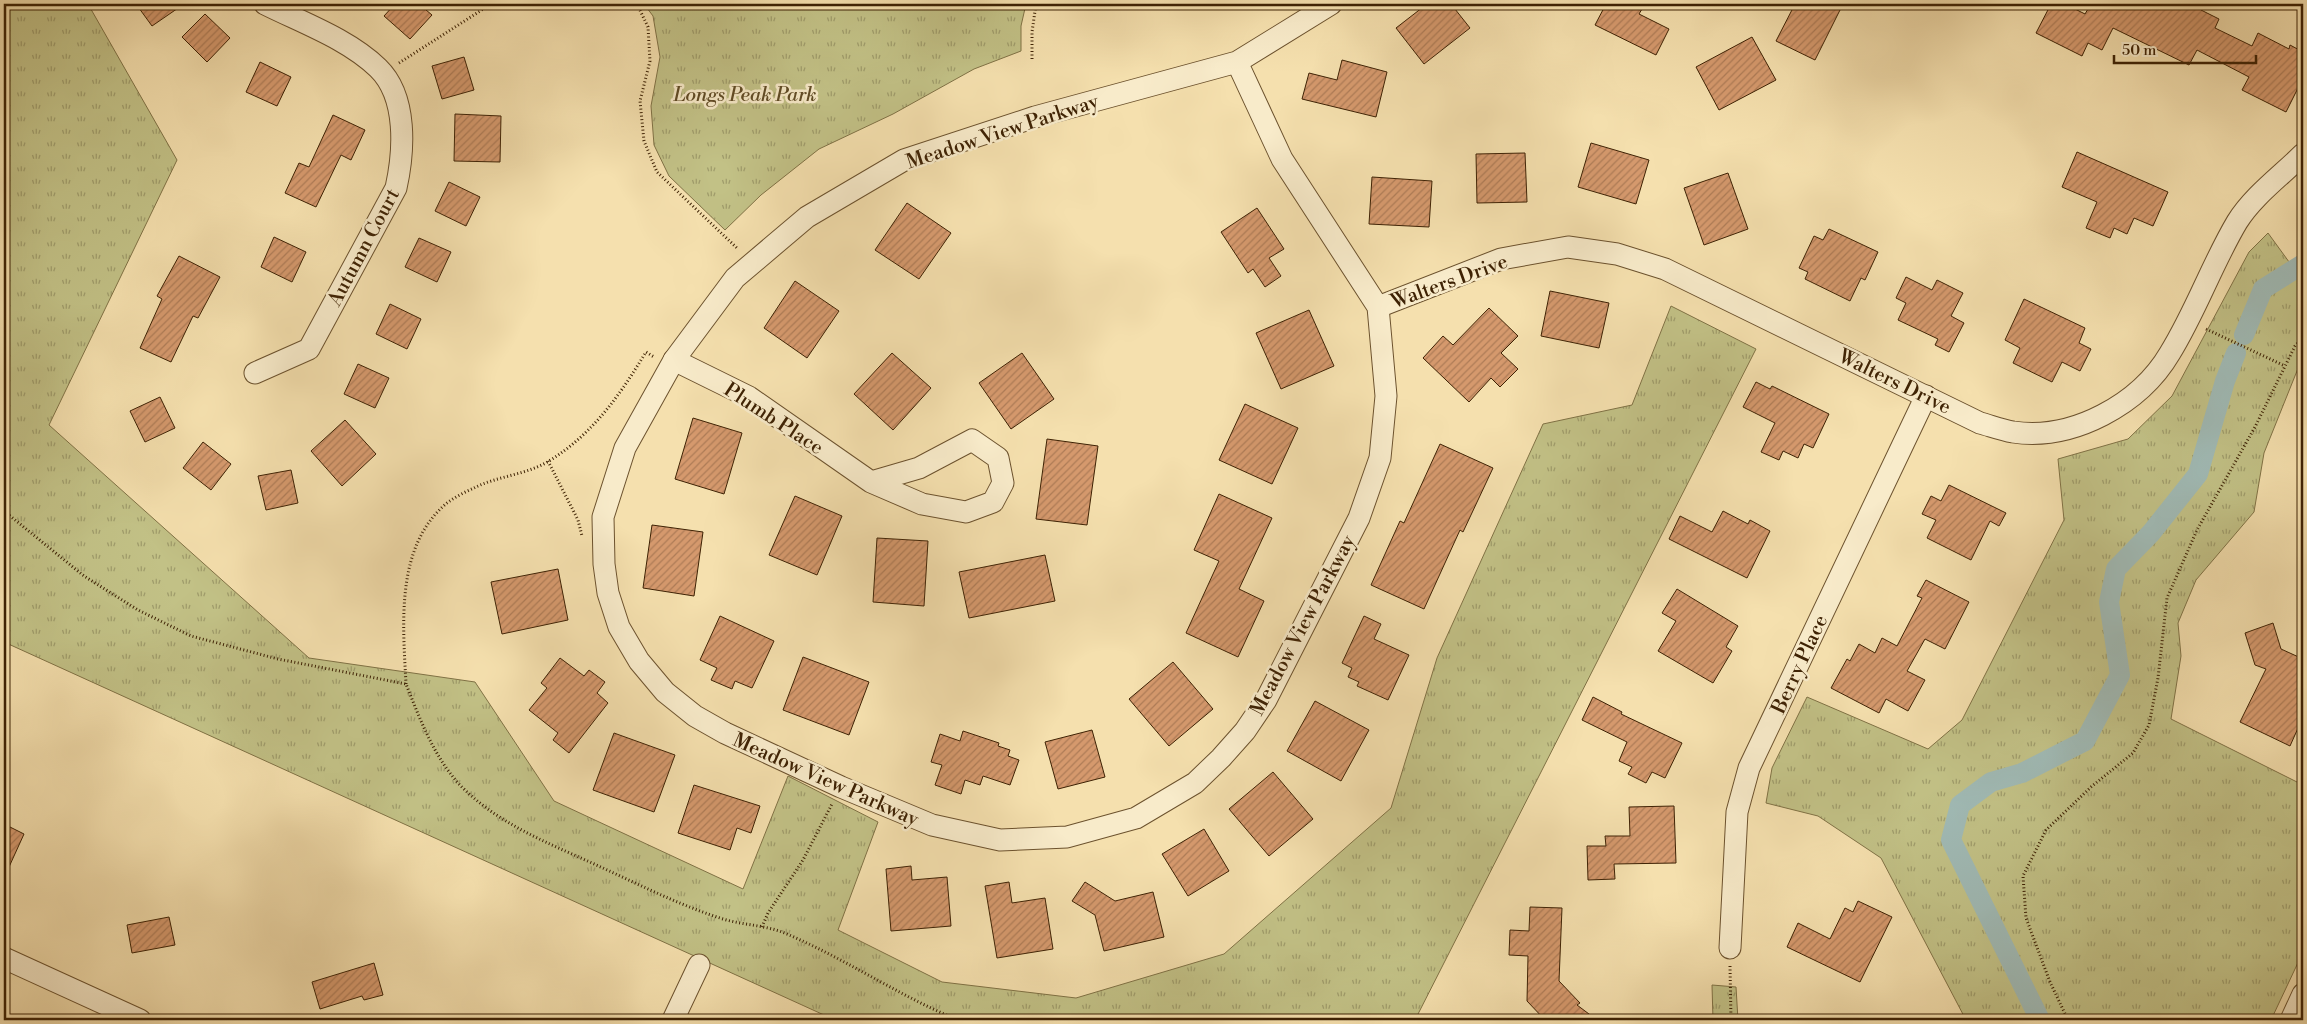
<svg xmlns="http://www.w3.org/2000/svg" width="2307" height="1024" font-family="'Libre Bodoni',serif">
<style>
.park{fill:url(#park-tufts);stroke:#807245}
.lines{fill:none;stroke-linecap:round;stroke-linejoin:round}
.canal{stroke:#a0bab5;stroke-width:20}
.building{fill:url(#building-hatch);stroke:#3e2204}
.minor-casing{stroke:#6c522e;stroke-width:23}
.path{stroke:#3e2204;stroke-width:3;stroke-dasharray:1 2.5;stroke-linecap:butt}
.minor{stroke:#f8ebca;stroke-width:21}
.labels{text-anchor:middle;stroke-width:5;stroke-linejoin:round;paint-order:stroke}
.park-label{font-size:20px;font-style:italic;fill:#5f4a24;stroke:#f8ebca}
.street-label{font-size:20px;fill:#3e2204;stroke:#f8ebca}
</style>
<defs>
<pattern id="park-tufts" width="24" height="20" patternUnits="userSpaceOnUse" patternTransform="scale(1.25)"><rect width="24" height="20" fill="#c2c186"/><path d="M3 7l-1-3M5 7V3M7 7l1-3M15 17l-1-3M17 17v-4M19 17l1-3" fill="none" stroke="#9f9c6b"/></pattern>
<pattern id="building-hatch" width="6" height="6" patternUnits="userSpaceOnUse" patternTransform="scale(1.25)"><rect width="6" height="6" fill="#d5996d"/><path d="M-1 1l2-2M0 6l6-6M5 7l2-2" fill="none" stroke="#ae7c57"/></pattern>
</defs>
<rect width="100%" height="100%" fill="#f5e0ae"/>
<filter id="stains"><feTurbulence type="fractalNoise" baseFrequency=".004" numOctaves="4"/><feColorMatrix values="0 0 0 0 .2 0 0 0 0 .09 0 0 0 0 .02 0 0 0 .5 -.17"/></filter>
<radialGradient id="worn" r=".72"><stop offset=".6" stop-color="#630" stop-opacity="0"/><stop offset="1" stop-color="#630" stop-opacity=".3"/></radialGradient>
<!-- park -->
<g class="park">
<path d="M4,4H88L177,160L49,425L309,658L475,682L554,801L743,889L788,776L878,822L838,930L942,982L1076,998L1224,954L1391,808L1437,658L1543,424L1632,405L1671,306L1756,349L1415,1020H835L4,642Z"/>
<path d="M644,4H1026L1021,26V51L974,69L893,114L819,149L761,195L725,230L669,176L654,145L651,106L660,57L653,16Z"/>
<path d="M2268,233L2300,277L2303,276V356L2264,453L2254,512L2196,580L2178,623L2181,656L2171,719L2303,785V952L2271,1020H1966L1881,858L1818,816L1766,803L1772,768L1807,697L1928,749L1962,720L2064,520L2058,459L2128,439L2172,396L2249,252Z"/>
<path d="M1712,985L1736,987L1738,1020H1713Z"/>
</g>
<g class="lines">
<!-- canal -->
<g class="canal">
<path d="M2244,335L2263,289L2303,264"/>
<path d="M2040,1020L1951,840L1960,805L1991,782L2022,773L2085,741L2120,675L2109,602L2116,569L2151,533L2198,474L2225,381L2236,353"/>
</g>
</g>
<!-- building -->
<g class="building">
<path d="M136,4H184L152,26Z"/>
<path d="M395,4H419L432,15L410,39L384,16Z"/>
<path d="M1427,4H1451L1470,28L1424,64L1396,28Z"/>
<path d="M1606,4H1645L1639,14L1669,29L1656,55L1595,25Z"/>
<path d="M1795,4H1843L1815,60L1776,41Z"/>
<path d="M2051,4H2065L2085,14L2091,4H2204L2201,10L2219,19L2215,28L2252,46L2258,33L2289,49L2290,45L2303,52V78L2286,112L2242,90L2249,77L2197,50L2189,65L2113,28L2102,50L2088,43L2082,56L2036,33Z"/>
<path d="M205,14L230,38L207,62L182,37Z"/>
<path d="M1752,37L1776,80L1719,110L1696,67Z"/>
<path d="M464,57L474,90L442,99L432,66Z"/>
<path d="M1342,60L1387,72L1376,117L1302,99L1309,73L1337,80Z"/>
<path d="M260,62L291,77L277,106L246,92Z"/>
<path d="M455,114L501,116L500,162L454,161Z"/>
<path d="M333,115L365,130L351,160L341,155L316,207L285,193L299,163L309,167Z"/>
<path d="M1591,143L1649,160L1636,204L1578,187Z"/>
<path d="M2077,152L2168,192L2153,226L2134,218L2127,234L2114,228L2110,238L2086,228L2097,202L2062,187Z"/>
<path d="M1525,153L1527,202L1477,203L1476,154Z"/>
<path d="M1728,173L1748,229L1704,245L1684,188Z"/>
<path d="M1372,177L1432,181L1429,227L1369,224Z"/>
<path d="M449,182L480,197L466,226L435,211Z"/>
<path d="M907,203L951,233L919,279L875,250Z"/>
<path d="M1257,208L1284,249L1269,258L1281,276L1265,287L1253,269L1248,273L1221,232Z"/>
<path d="M1829,229L1878,252L1865,280L1861,278L1850,301L1805,279L1808,272L1799,268L1814,236L1823,240Z"/>
<path d="M274,237L306,252L292,282L261,267Z"/>
<path d="M419,238L451,252L437,282L405,267Z"/>
<path d="M179,256L220,277L198,318L193,316L171,362L140,348L162,299L157,296Z"/>
<path d="M1906,277L1932,290L1937,280L1963,293L1951,316L1964,323L1949,352L1935,345L1938,339L1898,320L1906,303L1896,298Z"/>
<path d="M795,281L839,311L807,358L764,328Z"/>
<path d="M1550,291L1609,303L1599,348L1541,336Z"/>
<path d="M2024,299L2085,328L2079,343L2091,349L2080,371L2062,362L2052,382L2013,363L2020,348L2005,340Z"/>
<path d="M390,304L421,319L407,349L376,334Z"/>
<path d="M1489,308L1518,336L1501,353L1518,369L1500,387L1491,378L1469,402L1423,358L1443,336L1453,345Z"/>
<path d="M1309,310L1334,366L1281,389L1256,333Z"/>
<path d="M892,353L931,388L893,430L854,394Z"/>
<path d="M1022,353L1054,399L1011,429L979,383Z"/>
<path d="M358,364L389,378L375,408L344,394Z"/>
<path d="M1756,382L1770,389L1772,386L1829,414L1813,448L1804,444L1798,458L1783,451L1779,460L1761,452L1775,423L1743,407Z"/>
<path d="M160,397L175,428L145,442L130,411Z"/>
<path d="M1245,404L1298,428L1272,484L1219,460Z"/>
<path d="M693,418L742,433L724,494L675,479Z"/>
<path d="M345,420L376,454L342,486L311,451Z"/>
<path d="M1047,439L1098,446L1087,525L1036,519Z"/>
<path d="M203,442L231,464L211,490L183,468Z"/>
<path d="M1440,444L1493,468L1463,532L1460,530L1424,609L1371,585L1400,521L1404,523Z"/>
<path d="M291,470L298,503L266,510L258,476Z"/>
<path d="M1949,485L2006,513L1999,526L1990,521L1971,560L1927,538L1936,520L1922,514L1931,496L1941,501Z"/>
<path d="M1219,494L1272,518L1239,589L1264,601L1238,657L1186,633L1219,561L1194,550Z"/>
<path d="M795,496L842,516L817,575L769,555Z"/>
<path d="M1723,511L1748,524L1750,520L1770,531L1747,578L1669,539L1680,516L1712,532Z"/>
<path d="M652,525L703,532L694,596L643,588Z"/>
<path d="M877,538L928,541L924,606L873,602Z"/>
<path d="M1045,555L1055,601L969,618L959,572Z"/>
<path d="M558,569L568,620L502,634L491,582Z"/>
<path d="M1926,580L1969,602L1945,649L1925,639L1907,671L1925,680L1908,711L1886,699L1879,713L1831,688L1847,659L1850,661L1859,644L1875,653L1882,638L1897,646L1922,598L1917,596Z"/>
<path d="M1677,589L1738,626L1726,647L1732,651L1713,683L1658,651L1676,621L1662,613Z"/>
<path d="M720,616L774,641L752,688L735,681L732,689L711,680L717,668L700,660Z"/>
<path d="M1364,616L1381,624L1374,639L1409,655L1388,700L1357,686L1359,682L1348,677L1352,668L1342,663Z"/>
<path d="M2273,623L2281,649L2303,659V717L2290,746L2240,722L2266,669L2255,665L2245,633Z"/>
<path d="M803,657L869,682L849,735L783,710Z"/>
<path d="M560,658L584,676L589,670L605,682L597,693L608,703L569,753L553,740L558,733L529,710L547,688L541,683Z"/>
<path d="M1173,662L1213,709L1169,746L1129,699Z"/>
<path d="M1593,697L1622,712L1621,714L1682,743L1665,778L1652,772L1646,783L1628,774L1632,767L1619,761L1627,742L1582,720Z"/>
<path d="M1315,701L1369,730L1341,781L1287,751Z"/>
<path d="M1092,730L1105,777L1058,789L1045,742Z"/>
<path d="M963,731L999,743L998,746L1010,750L1008,756L1019,760L1010,785L983,776L980,785L965,780L961,794L935,785L942,765L931,762L940,734L960,741Z"/>
<path d="M614,733L675,755L654,812L593,790Z"/>
<path d="M1273,772L1313,819L1269,856L1229,809Z"/>
<path d="M694,785L760,806L751,833L737,828L730,850L678,833Z"/>
<path d="M1674,806L1676,863L1614,864L1615,879L1588,880L1587,846H1606L1605,836H1630L1629,807Z"/>
<path d="M4,824L24,834L4,878Z"/>
<path d="M1204,829L1229,871L1188,896L1162,854Z"/>
<path d="M911,866L912,880L947,877L951,926L891,931L886,869Z"/>
<path d="M1009,882L1012,903L1045,898L1053,949L997,958L985,886Z"/>
<path d="M1085,882L1115,901L1153,892L1164,937L1104,951L1095,915L1072,901Z"/>
<path d="M1858,901L1892,917L1860,982L1787,947L1798,923L1830,939L1845,908L1853,912Z"/>
<path d="M1530,907L1562,908L1559,981L1580,1003L1577,1005L1597,1020H1545L1527,1001L1528,956L1509,955L1510,930L1529,931Z"/>
<path d="M169,917L175,945L132,953L127,925Z"/>
<path d="M374,963L383,995L364,1000L362,996L320,1009L312,982Z"/>
</g>
<g class="lines">
<!-- minor casing -->
<g class="minor-casing">
<g id="minor">
<path d="M1237,62L1282,159L1378,307L1386,396L1380,458L1359,518L1266,700L1245,731L1221,758L1195,783L1136,818L1067,837L1000,840L932,825L841,787L725,733L695,716L665,692L639,661L619,627L608,593L604,564L603,517L625,448L674,360L735,278L807,217L904,160L1035,117L1237,62L1331,4"/>
<path d="M1378,307L1501,259L1568,247L1617,254L1665,269L1980,423C1991,426 2002,430 2013,432C2073,441 2140,404 2170,353C2196,311 2212,264 2237,222C2253,196 2282,175 2303,154"/>
<path d="M674,360L749,397L871,482L922,504L966,512L993,502L1003,483L998,458L972,440L919,468L871,482"/>
<path d="M255,373L309,349L396,188C404,152 408,97 378,68C348,39 303,23 265,4"/>
<path d="M1730,948L1737,812L1749,768L1926,396"/>
<path d="M4,958L140,1020"/>
<path d="M673,1020L699,965"/>
<path d="M2291,1020L2303,994"/>
</g>
</g>
<!-- path -->
<g class="path">
<path d="M637,4L648,27L650,61L640,101L644,141L657,172L738,249"/>
<path d="M1032,59V32L1036,4"/>
<path d="M399,63L491,4"/>
<path d="M2206,329L2285,366"/>
<path d="M548,461L578,520L582,536"/>
<path d="M4,511L84,576L138,610L191,636L278,659L406,684C420,719 433,755 459,784C499,826 554,845 605,869C644,887 682,906 723,919C743,925 763,925 782,932C843,957 897,995 958,1020"/>
<path d="M406,684C403,624 395,546 447,503C455,497 465,492 474,488C497,476 526,475 549,461C593,434 620,395 646,352L654,357"/>
<path d="M762,927L768,913L803,860L832,804"/>
<path d="M1730,966L1731,1020"/>
<path d="M2068,1020L2050,982L2026,918L2023,876L2046,830L2091,787L2133,753L2149,725L2158,678L2167,598L2197,530L2255,427L2295,346L2303,337"/>
</g>
<!-- minor -->
<use href="#minor" class="minor"/>
</g>
<g class="labels">
<!-- park labels -->
<g class="park-label">
<text x="745" y="101">Longs Peak Park</text>
</g>
<!-- street labels -->
<g class="street-label">
<text transform="translate(1002 131) rotate(-18)" y="7">Meadow View Parkway</text>
<text transform="translate(363 247) rotate(-62)" y="7">Autumn Court</text>
<text transform="translate(1449 281) rotate(-20)" y="7">Walters Drive</text>
<text transform="translate(1895 381) rotate(26)" y="7">Walters Drive</text>
<text transform="translate(774 418) rotate(33)" y="7">Plumb Place</text>
<text transform="translate(1302 625) rotate(-62)" y="7">Meadow View Parkway</text>
<text transform="translate(1799 664) rotate(-65)" y="7">Berry Place</text>
<text transform="translate(826 779) rotate(24)" y="7">Meadow View Parkway</text>
</g>
</g>
<!-- margin -->
<rect width="2307" height="1024" fill="none" stroke="#f5e0ae" stroke-width="20"/>
<rect x="5" y="5" width="2297" height="1014" fill="none" stroke="#3e2204" stroke-width="2.5"/>
<rect x="10" y="10" width="2287" height="1004" fill="none" stroke="#3e2204"/>
<!-- scale -->
<path d="M2114 55v8h142v-8" fill="none" stroke="#3e2204" stroke-width="2.5"/>
<text x="2122" y="55" font-size="15" fill="#3e2204" stroke="#f8ebca" stroke-width="4" paint-order="stroke">50 m</text>
<rect width="100%" height="100%" filter="url(#stains)"/>
<rect width="100%" height="100%" fill="url(#worn)"/>
</svg>
